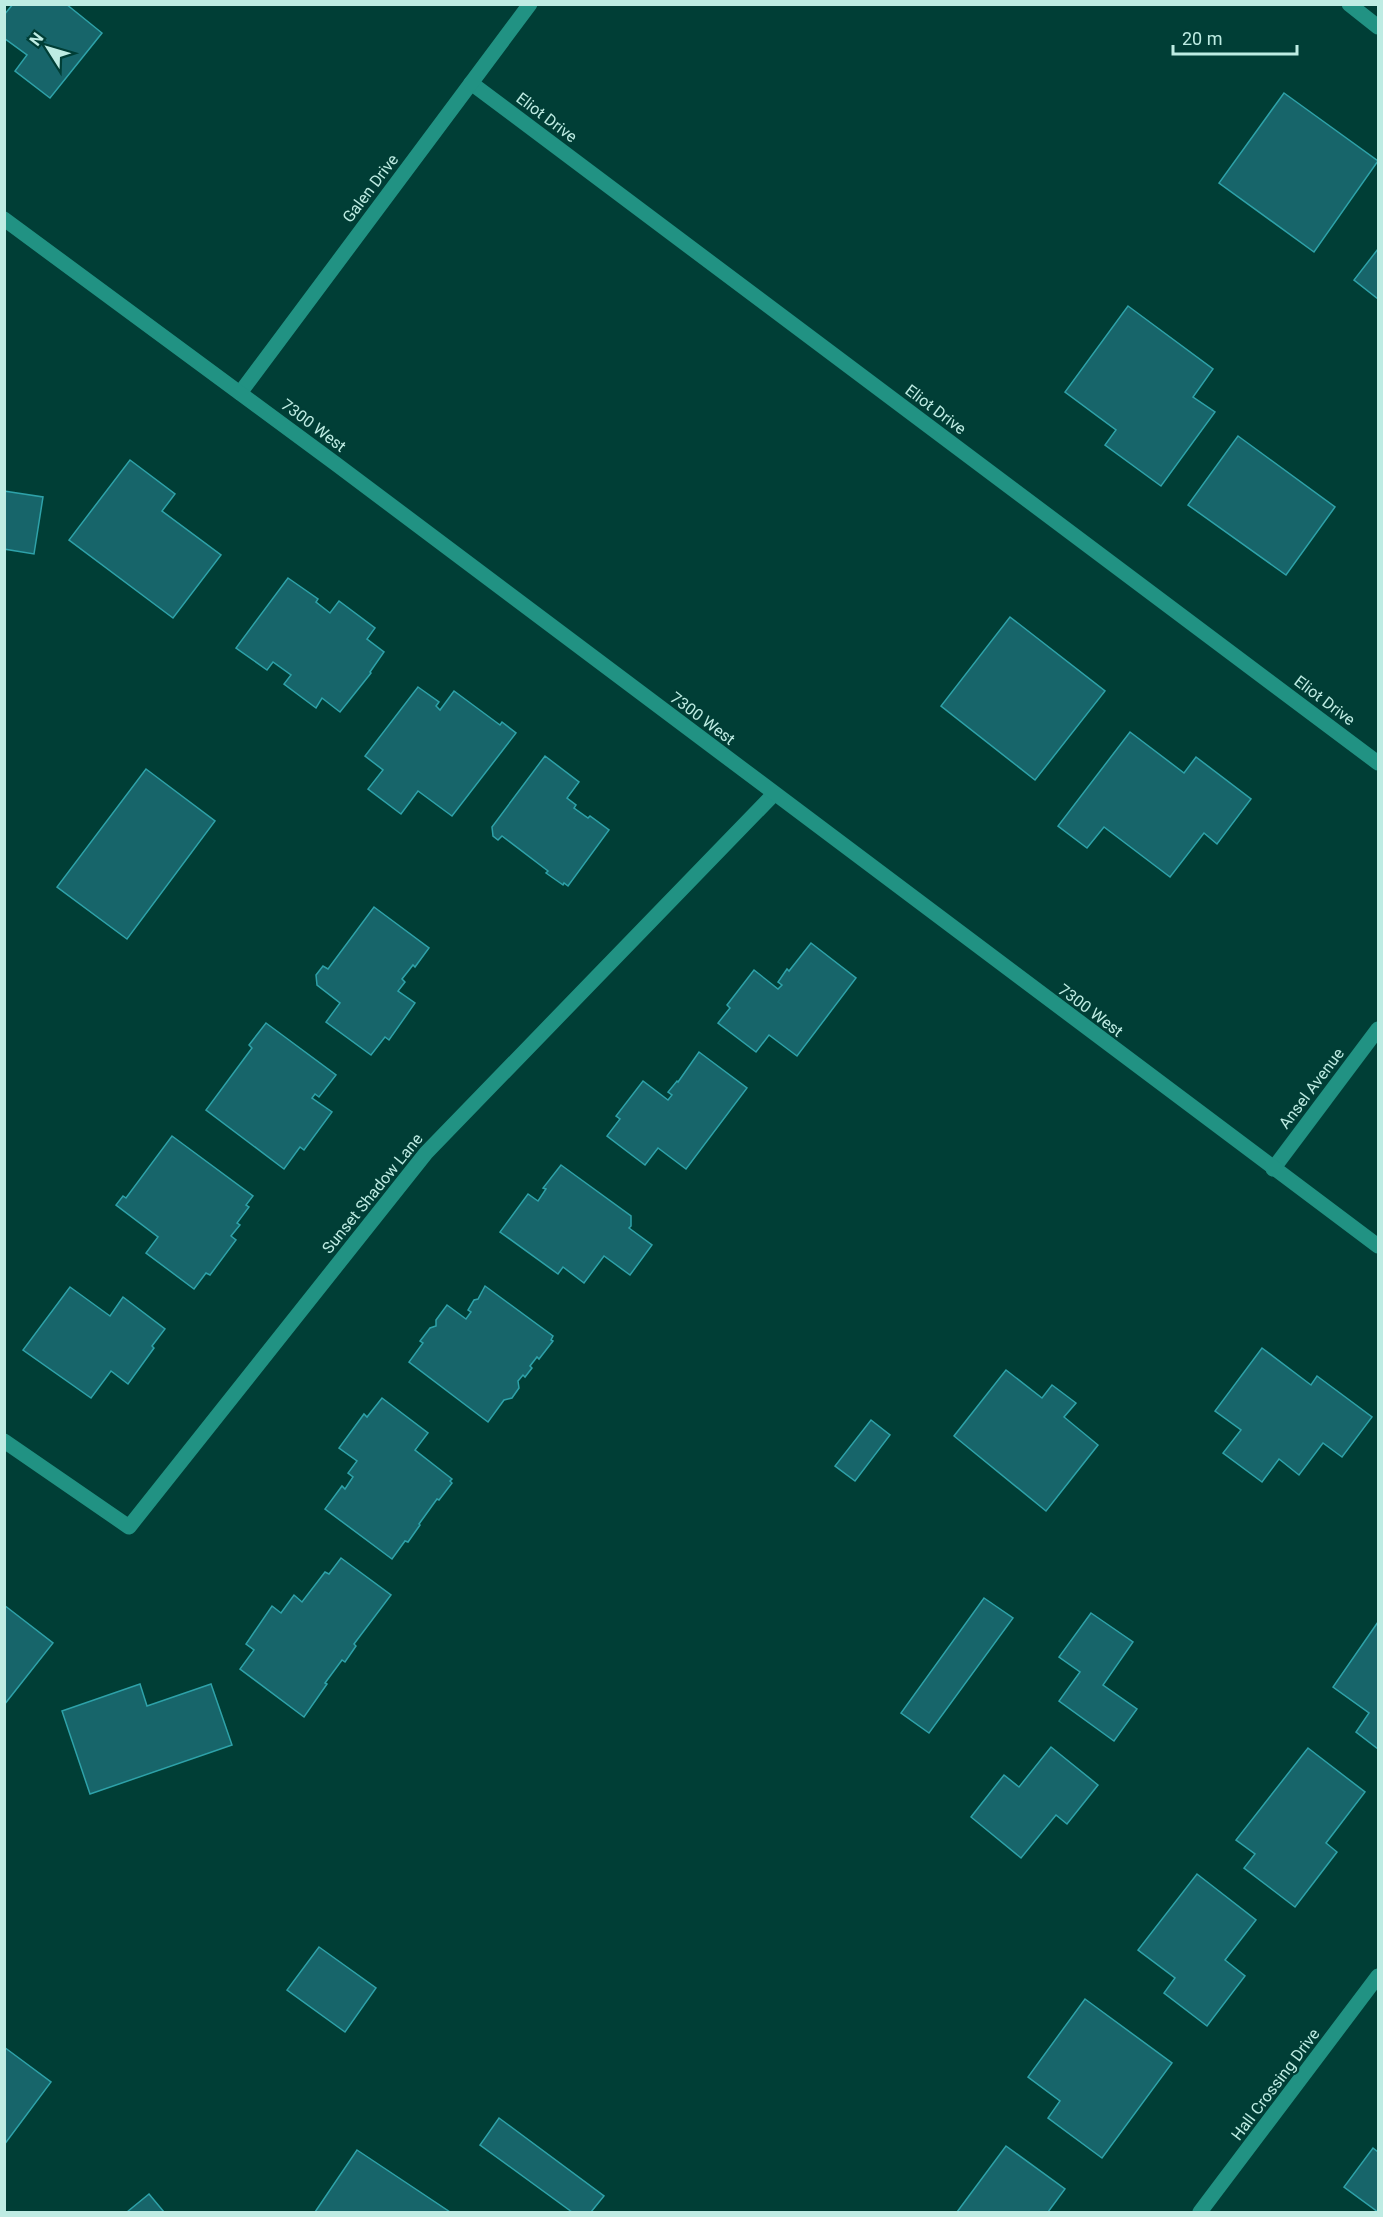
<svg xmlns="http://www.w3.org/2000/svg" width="1383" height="2217" font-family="Roboto,sans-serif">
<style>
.building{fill:#17656a;stroke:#2ea2a9;stroke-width:1.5}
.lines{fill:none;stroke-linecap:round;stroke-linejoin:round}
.minor{stroke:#219283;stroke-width:15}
.tertiary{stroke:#219283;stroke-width:15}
.labels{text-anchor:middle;stroke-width:4.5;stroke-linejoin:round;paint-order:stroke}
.street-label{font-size:16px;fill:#beece3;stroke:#003e36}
</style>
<rect width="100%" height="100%" fill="#003e36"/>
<!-- building -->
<g class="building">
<path d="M13,4H66L102,33L50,98L15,71L27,55L4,38V15Z"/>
<path d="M1284,93L1378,161L1314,252L1219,183Z"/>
<path d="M1378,249V299L1354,280Z"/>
<path d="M1128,306L1213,369L1193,397L1215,412L1161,486L1105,445L1116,430L1065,392Z"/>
<path d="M1238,436L1335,507L1286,575L1188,505Z"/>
<path d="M130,460L175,494L162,511L221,555L173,618L69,540Z"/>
<path d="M4,491L43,497L34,554L4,549Z"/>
<path d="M288,578L318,599L316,602L330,613L339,601L375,628L367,639L384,652L370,672L371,673L340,712L322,698L316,708L284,684L291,675L273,662L267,670L236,648Z"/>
<path d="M1010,617L1105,691L1035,780L941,706Z"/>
<path d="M418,687L439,702L436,706L440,710L454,691L500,725L502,722L516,733L452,816L418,791L401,814L368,789L383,770L365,756Z"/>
<path d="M1130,732L1184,773L1196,757L1251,799L1217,844L1204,833L1170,877L1104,827L1087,848L1058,826Z"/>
<path d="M545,756L579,782L567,798L576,805L574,808L588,818L590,816L609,830L568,886L564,883L563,885L546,873L548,871L502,836L498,840L493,836L492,827Z"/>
<path d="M146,769L215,821L127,939L57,887Z"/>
<path d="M374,907L429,948L415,967L413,965L402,979L405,982L398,991L415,1003L389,1040L385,1037L371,1055L326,1022L340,1003L317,985L316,975L323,966L328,969Z"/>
<path d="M811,943L856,978L797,1056L769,1035L756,1052L718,1023L730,1008L727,1005L754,970L778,989L782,985L778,982L787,969L789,971Z"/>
<path d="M266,1023L336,1075L319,1097L315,1094L312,1098L332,1112L304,1150L300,1147L284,1169L206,1110L252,1048L249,1045Z"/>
<path d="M699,1052L747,1088L686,1169L658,1148L645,1165L607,1136L620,1119L616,1116L643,1081L668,1100L672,1095L668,1092L677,1081L678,1082Z"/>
<path d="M172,1136L253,1196L246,1205L249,1207L237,1223L240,1225L231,1236L236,1240L210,1275L206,1273L194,1289L146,1253L158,1237L116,1205L123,1196L126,1198Z"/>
<path d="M561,1165L631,1216V1226L629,1228L652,1245L630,1275L604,1256L584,1283L563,1267L558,1274L500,1232L528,1194L538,1201L546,1189L543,1188Z"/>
<path d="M485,1286L553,1336L551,1340L553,1341L539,1359L537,1357L530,1366L532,1368L525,1377L523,1375L518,1381L519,1388L512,1398L504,1400L488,1422L409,1362L423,1343L420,1341L430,1328L436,1326V1320L447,1305L466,1319L471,1312L468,1310L474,1300L478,1299Z"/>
<path d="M70,1287L110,1316L123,1297L165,1329L152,1346L154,1348L128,1384L111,1371L91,1398L23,1350Z"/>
<path d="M1262,1348L1311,1385L1317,1376L1372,1417L1342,1457L1323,1443L1299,1475L1279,1459L1262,1482L1223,1453L1241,1430L1215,1411Z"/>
<path d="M1006,1370L1042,1398L1052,1385L1076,1403L1064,1417L1098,1445L1046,1511L954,1436Z"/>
<path d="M382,1398L428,1433L415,1450L452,1479L450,1481L452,1483L439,1500L437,1499L419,1524L420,1525L408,1542L405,1541L392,1559L325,1509L342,1486L345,1489L353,1477L348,1473L357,1461L339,1448L364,1414L367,1417Z"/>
<path d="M871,1420L890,1435L855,1481L835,1466Z"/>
<path d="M341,1558L391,1595L354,1644L356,1646L345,1662L342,1660L325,1683L327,1684L304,1717L240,1669L254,1650L246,1644L272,1606L281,1613L294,1595L302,1602L325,1572L329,1574Z"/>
<path d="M984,1598L1013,1618L929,1733L901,1713Z"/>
<path d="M4,1605L53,1643L4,1705Z"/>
<path d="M1091,1613L1133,1642L1103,1685L1137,1709L1114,1741L1059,1701L1080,1672L1059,1657Z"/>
<path d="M1378,1622V1749L1356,1732L1369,1713L1333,1687Z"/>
<path d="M140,1684L147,1706L211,1684L232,1745L90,1794L62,1711Z"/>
<path d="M1051,1747L1098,1785L1067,1824L1056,1815L1021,1858L971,1817L1004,1775L1019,1787Z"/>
<path d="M1308,1748L1365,1792L1326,1843L1337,1852L1295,1907L1244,1868L1255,1854L1236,1840Z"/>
<path d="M1197,1874L1256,1920L1225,1960L1245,1976L1207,2026L1164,1993L1175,1978L1138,1950Z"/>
<path d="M319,1947L376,1988L345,2032L287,1990Z"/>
<path d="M1085,1999L1172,2063L1102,2158L1048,2118L1060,2101L1028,2077Z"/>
<path d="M4,2047L51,2082L4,2145Z"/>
<path d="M499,2118L604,2196L591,2212H572L480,2145Z"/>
<path d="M1006,2146L1065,2189L1048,2212H957Z"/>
<path d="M1373,2148L1378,2152V2212L1344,2187Z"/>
<path d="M357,2150L450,2212H315Z"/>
<path d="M149,2194L164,2212H127Z"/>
</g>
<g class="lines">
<!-- minor -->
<g class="minor">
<path d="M1349,4L1378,27"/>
<path d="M471,83L1378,763"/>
<path d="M240,393L530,4"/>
<path d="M1273,1169L1378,1029"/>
<path d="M4,1441L129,1527L426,1153L774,794"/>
<path d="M1200,2212L1378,1976"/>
</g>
<!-- tertiary -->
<path class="tertiary" d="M4,219L336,464L1378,1246"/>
</g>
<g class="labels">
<!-- street labels -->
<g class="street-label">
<text transform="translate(547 117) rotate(37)" y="6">Eliot Drive</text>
<text transform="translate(370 188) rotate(-53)" y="6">Galen Drive</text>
<text transform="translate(936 409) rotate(37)" y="6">Eliot Drive</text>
<text transform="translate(314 425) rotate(37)" y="6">7300 West</text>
<text transform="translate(1325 700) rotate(37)" y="6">Eliot Drive</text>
<text transform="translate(703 718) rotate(37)" y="6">7300 West</text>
<text transform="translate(1091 1010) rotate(37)" y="6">7300 West</text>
<text transform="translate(1311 1088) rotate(-53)" y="6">Ansel Avenue</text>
<text transform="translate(372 1193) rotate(-51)" y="6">Sunset Shadow Lane</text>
<text transform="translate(1275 2084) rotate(-53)" y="6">Hall Crossing Drive</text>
</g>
</g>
<!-- border -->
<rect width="1383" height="2217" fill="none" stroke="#beece3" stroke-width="12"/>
<!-- north arrow -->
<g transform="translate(48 48) rotate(307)" stroke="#003e36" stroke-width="4.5" paint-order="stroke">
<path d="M0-4.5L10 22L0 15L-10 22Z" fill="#beece3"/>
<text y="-9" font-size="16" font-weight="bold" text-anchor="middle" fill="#beece3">N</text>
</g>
<!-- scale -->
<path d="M1173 45v9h124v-9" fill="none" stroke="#beece3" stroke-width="3"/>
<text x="1182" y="45" font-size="18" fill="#beece3" stroke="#003e36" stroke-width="4.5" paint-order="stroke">20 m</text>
</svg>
